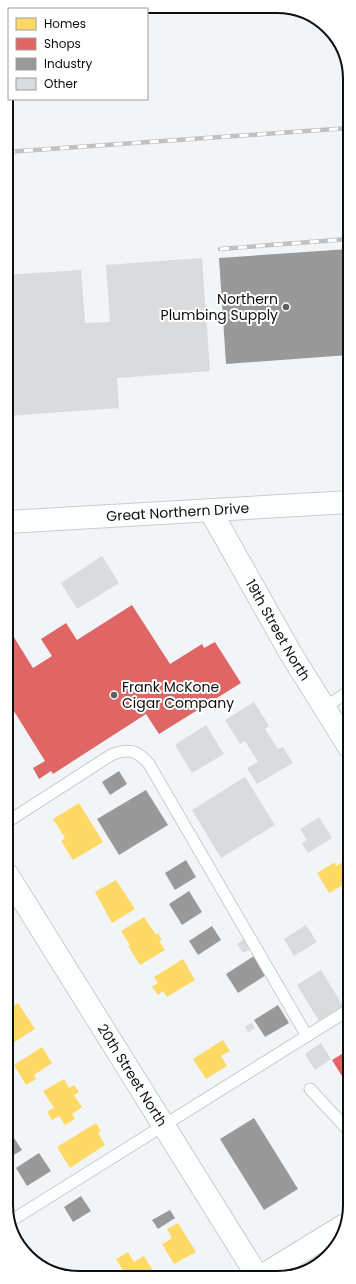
<svg xmlns="http://www.w3.org/2000/svg" width="356" height="1284" font-family="Poppins,sans-serif">
<style>
.homes{fill:#ffd966}
.shops{fill:#e06666}
.industry{fill:#999}
.building{fill:#d9dbdc}
.lines{fill:none;stroke-linecap:round;stroke-linejoin:round}
.service-casing{stroke:#caccce;stroke-width:13}
.minor-casing{stroke:#caccce;stroke-width:24}
.secondary-casing{stroke:#caccce;stroke-width:24}
.service{stroke:#fdfefe;stroke-width:11}
.minor{stroke:#fdfefe;stroke-width:22}
.secondary{stroke:#fdfefe;stroke-width:22}
.rail-casing{stroke:#c1c1c1;stroke-width:4.5}
.rail{stroke:#fff;stroke-width:3;stroke-dasharray:9;stroke-linecap:butt}
.poi-dot{fill:#5d6061;stroke:#fff;stroke-width:1.5}
.labels{text-anchor:middle;stroke-width:4;stroke-linejoin:round;paint-order:stroke}
.poi-label{font-size:14px;fill:#0d0f10;stroke:#fff;text-anchor:end}
.street-label{font-size:14px;fill:#0d0f10;stroke:#fff}
.rim{fill:none;stroke:#0d0f10;stroke-width:2}
</style>
<rect width="100%" height="100%" fill="#f2f5f7"/>
<!-- homes -->
<g class="homes">
<path d="M79,803L103,842L73,860L61,841L65,838L53,819Z"/>
<path d="M348,859L349,861L350,881L329,893L317,873L335,862L336,866Z"/>
<path d="M116,880L135,909L112,923L95,892Z"/>
<path d="M144,917L156,935L158,933L162,940L159,941L165,950L140,965L128,946L130,945L121,931Z"/>
<path d="M183,959L195,980L167,997L163,991L158,995L152,986L158,983L154,977Z"/>
<path d="M18,1003L35,1029L13,1043L7,1035V1010Z"/>
<path d="M223,1040L230,1051L221,1056L227,1066L206,1079L193,1059Z"/>
<path d="M42,1047L52,1063L34,1075L36,1079L26,1085L14,1065Z"/>
<path d="M64,1079L69,1088L74,1085L79,1092L74,1095L82,1107L72,1114L75,1119L65,1125L59,1116L52,1120L47,1112L54,1108L43,1091Z"/>
<path d="M96,1123L101,1131L98,1133L105,1145L70,1168L57,1147Z"/>
<path d="M178,1223L196,1252L174,1264L162,1244L172,1238L167,1229Z"/>
<path d="M128,1252L134,1262L144,1256L156,1276L127,1277L116,1259Z"/>
</g>
<!-- shops -->
<g class="shops">
<path d="M132,605L170,664L202,644L204,648L215,642L241,683L159,734L146,714L53,774L51,771L39,779L33,768L45,761L12,708L7,711V626L33,668L52,656L41,639L66,623L77,640Z"/>
<path d="M350,1049V1089L332,1060Z"/>
</g>
<!-- industry -->
<g class="industry">
<path d="M349,249V355L226,364L219,258Z"/>
<path d="M119,771L127,784L110,795L102,782Z"/>
<path d="M146,790L168,825L119,855L97,819Z"/>
<path d="M186,860L196,877L175,890L165,873Z"/>
<path d="M189,891L202,912L182,925L169,904Z"/>
<path d="M212,926L221,940L198,955L189,941Z"/>
<path d="M254,956L266,975L238,993L226,974Z"/>
<path d="M278,1005L289,1023L265,1037L254,1020Z"/>
<path d="M254,1118L298,1189L264,1210L220,1139Z"/>
<path d="M7,1129H8L22,1150L7,1159Z"/>
<path d="M39,1153L51,1171L27,1186L16,1168Z"/>
<path d="M81,1196L91,1211L73,1222L64,1207Z"/>
<path d="M170,1210L175,1218L158,1229L152,1220Z"/>
</g>
<!-- building -->
<g class="building">
<path d="M202,258L210,371L117,378L119,408L7,416L6,275L81,270L85,323L110,322L106,265Z"/>
<path d="M102,556L119,583L77,609L61,583Z"/>
<path d="M254,702L269,726L265,729L278,749L283,747L293,763L257,784L247,768L258,762L245,741L240,744L225,720Z"/>
<path d="M206,725L224,754L192,773L175,745Z"/>
<path d="M245,777L275,825L221,858L192,810Z"/>
<path d="M319,817L332,838L308,853L302,844L307,840L300,829Z"/>
<path d="M306,925L317,942L294,956L284,939Z"/>
<path d="M246,938L252,948L243,953L237,944Z"/>
<path d="M321,970L343,1006L319,1021L297,985Z"/>
<path d="M252,1023L255,1028L248,1033L245,1026Z"/>
<path d="M321,1043L331,1059L315,1070L305,1054Z"/>
</g>
<g class="lines">
<!-- service casing -->
<g class="service-casing">
<g id="service">
<path d="M324,708L349,691"/>
<path d="M7,822L111,755C128,748 137,750 149,764L307,1036"/>
<path d="M310,1089L348,1130"/>
<path d="M9,1222L350,1009"/>
</g>
</g>
<!-- minor casing -->
<g class="minor-casing">
<g id="minor">
<path id="s1" d="M210,510L291,654L349,747"/>
<path id="s2" d="M7,522L349,502"/>
<path id="s3" d="M7,874L258,1277"/>
</g>
</g>
<!-- secondary casing -->
<g class="secondary-casing">
<path id="secondary" d="M260,1277L343,1226"/>
</g>
<!-- service -->
<use href="#service" class="service"/>
<!-- minor -->
<use href="#minor" class="minor"/>
<!-- secondary -->
<use href="#secondary" class="secondary"/>
<!-- rail casing -->
<g class="rail-casing">
<g id="rail">
<path d="M6,152L349,128"/>
<path d="M220,249L349,239"/>
</g>
</g>
<!-- rail -->
<use href="#rail" class="rail"/>
</g>
<!-- markers -->
<g class="poi-dot">
<circle cx="286" cy="307" r="4"/>
<circle cx="114" cy="695" r="4"/>
</g>
<g class="labels">
<!-- poi labels -->
<g class="poi-label">
<text x="278" y="304">Northern<tspan x="278" dy="16">Plumbing Supply</tspan></text>
<text x="122" y="692" text-anchor="start">Frank McKone<tspan x="122" dy="16">Cigar Company</tspan></text>
</g>
<!-- street labels -->
<g class="street-label">
<text dy="5" stroke="none"><textPath href="#s2" startOffset="171">Great Northern Drive</textPath></text>
<text dy="5" stroke="none"><textPath href="#s1" startOffset="138">19th Street North</textPath></text>
<text dy="5" stroke="none"><textPath href="#s3" startOffset="237">20th Street North</textPath></text>
</g>
</g>
<!-- crop -->
<path d="M0 0H356V1284H0ZM79 13H277A66 66 0 0 1 343 79V1205A66 66 0 0 1 277 1271H79A66 66 0 0 1 13 1205V79A66 66 0 0 1 79 13Z" fill="#fff" fill-rule="evenodd"/>
<path class="rim" d="M79 13H277A66 66 0 0 1 343 79V1205A66 66 0 0 1 277 1271H79A66 66 0 0 1 13 1205V79A66 66 0 0 1 79 13Z"/>
<!-- legend -->
<rect x="8" y="8" width="140" height="92" fill="#ffffff" stroke="#9e9f9f"/>
<rect x="16" y="18" width="20" height="12" fill="#ffd966" stroke="#9e9f9f"/>
<text x="44" y="28" font-size="12" fill="#0d0f10">Homes</text>
<rect x="16" y="38" width="20" height="12" fill="#e06666" stroke="#9e9f9f"/>
<text x="44" y="48" font-size="12" fill="#0d0f10">Shops</text>
<rect x="16" y="58" width="20" height="12" fill="#999999" stroke="#9e9f9f"/>
<text x="44" y="68" font-size="12" fill="#0d0f10">Industry</text>
<rect x="16" y="78" width="20" height="12" fill="#d9dbdc" stroke="#9e9f9f"/>
<text x="44" y="88" font-size="12" fill="#0d0f10">Other</text>
</svg>
